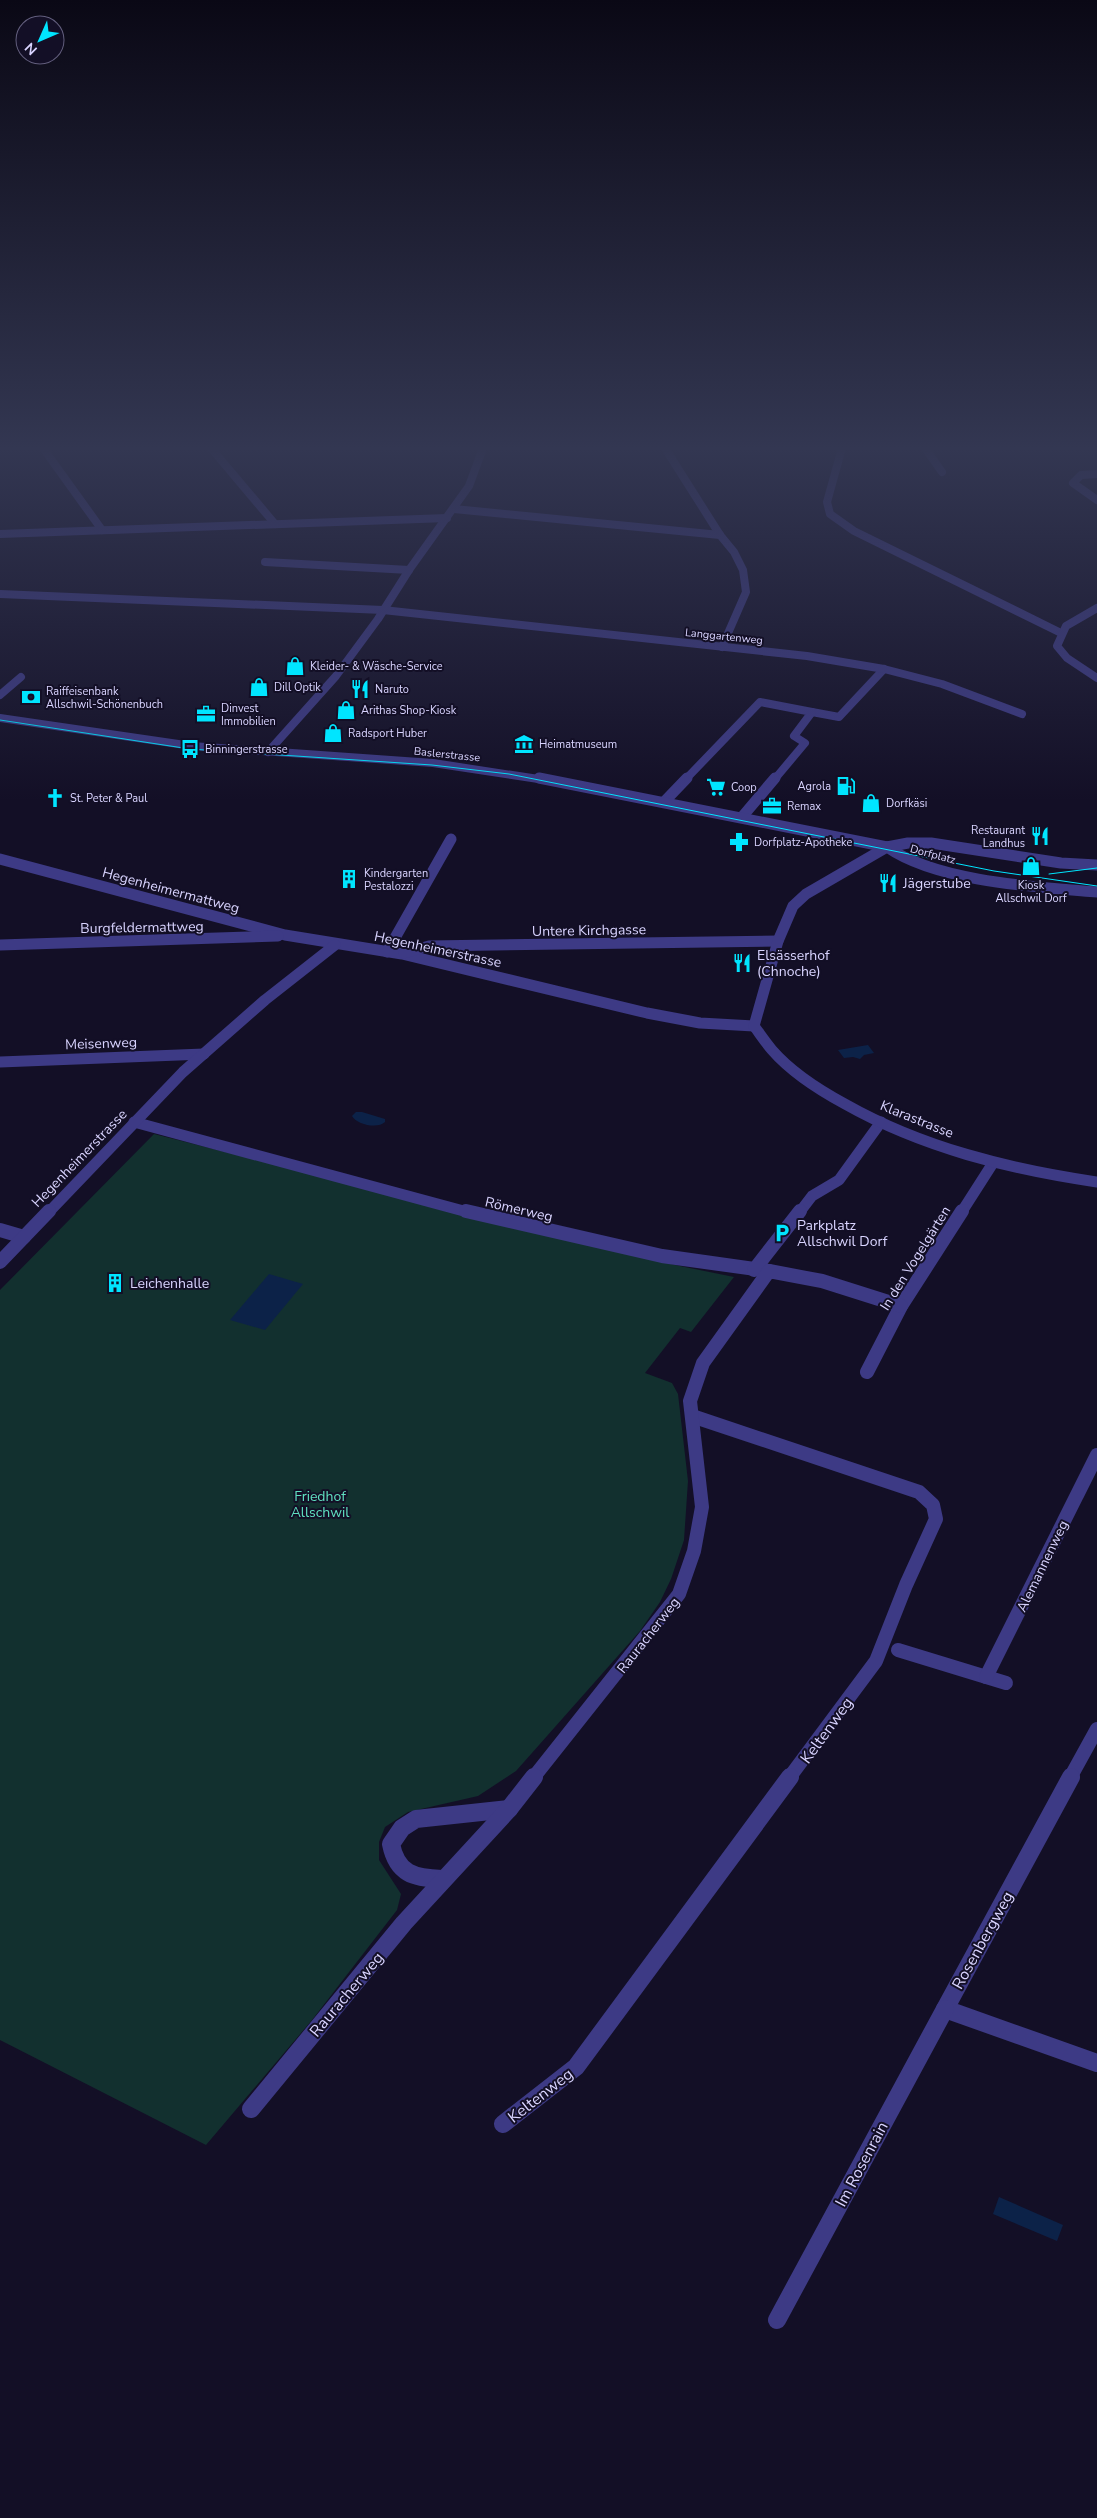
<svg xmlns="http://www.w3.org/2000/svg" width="1097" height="2518" font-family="'Nunito Sans',sans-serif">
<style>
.green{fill:#12302f}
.water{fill:#0c2248}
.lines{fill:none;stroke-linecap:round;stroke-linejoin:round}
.service-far2{stroke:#3d3a85;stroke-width:8}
.service-far1{stroke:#3d3a85;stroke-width:11}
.service{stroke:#3d3a85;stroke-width:14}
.pedestrian{stroke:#3d3a85;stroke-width:8}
.minor-far3{stroke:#3d3a85;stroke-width:8}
.minor-far2{stroke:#3d3a85;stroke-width:11}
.minor-far1{stroke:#3d3a85;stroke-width:14}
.minor{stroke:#3d3a85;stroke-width:18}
.tertiary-far1{stroke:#3d3a85;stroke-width:8}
.tertiary{stroke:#3d3a85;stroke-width:11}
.tram{stroke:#00e5ff;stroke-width:1}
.labels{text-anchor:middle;stroke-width:4;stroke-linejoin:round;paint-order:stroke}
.far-street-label{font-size:11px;fill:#d9d4ff;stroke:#130f26}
.far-poi-label{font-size:11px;fill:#d9d4ff;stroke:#130f26;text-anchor:start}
.poi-label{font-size:14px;fill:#d9d4ff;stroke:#130f26;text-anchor:start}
.street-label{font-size:14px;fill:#d9d4ff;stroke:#130f26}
.park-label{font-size:14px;fill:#5fe0c0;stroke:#130f26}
.near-street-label{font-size:16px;fill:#d9d4ff;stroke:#130f26}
</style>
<rect width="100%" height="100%" fill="#130f26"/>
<!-- green -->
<path class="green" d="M154,1134L675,1265L734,1277L691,1332L680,1328L645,1373L672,1383L678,1394L688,1481L684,1540L671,1579L660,1602L640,1631L516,1771L478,1796L408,1812L385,1827L379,1842V1860L401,1894L397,1910L312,2020L206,2145L0,2040V1290Z"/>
<!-- water -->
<g class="water">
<path d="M868,1045L874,1053L864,1055L860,1059L853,1057L844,1058L838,1050Z"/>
<path d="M356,1112H362L385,1119V1122C378,1129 357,1125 352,1116Z"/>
<path d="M269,1274L303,1284L265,1330L230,1320Z"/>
<path d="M999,2197L1063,2225L1057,2241L993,2214Z"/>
</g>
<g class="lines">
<!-- service-far2 -->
<g class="service-far2">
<path d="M1097,474L1081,475L1073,483L1097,500"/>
<path d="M265,562L409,570"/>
<path d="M0,695L21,677"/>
<path d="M812,712L839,717L884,669"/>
<path d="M685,780L760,702L812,712L794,736L805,743L774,780"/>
</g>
<!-- service-far1 -->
<g class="service-far1">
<path d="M664,802L687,778"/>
<path d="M742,817L775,778"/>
<path d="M387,952L451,839"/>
<path d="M134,1122L471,1213"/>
<path d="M799,1213L812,1196L839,1180L881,1122"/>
</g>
<!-- service -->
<g class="service">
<path d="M466,1211L662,1256L769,1271"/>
<path d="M754,1270L800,1211"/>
</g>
<!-- pedestrian -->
<path class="pedestrian" d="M925,448L942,472"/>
<!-- minor-far3 -->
<g class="minor-far3">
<path d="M43,448L102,530"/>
<path d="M211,448L275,524"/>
<path d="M665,448L720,535L734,552L743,570L746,592L722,647"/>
<path d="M842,448L827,502L830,514L854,531L1059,632"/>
<path d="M454,509L720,535"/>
<path d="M0,534L447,518"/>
<path d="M0,594L383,610L807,656L884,669L942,684L1022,714"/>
</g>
<!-- minor-far2 -->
<g class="minor-far2">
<path d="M0,859L285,935L402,954L647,1013L700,1023L754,1026"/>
<path d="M0,945L278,936"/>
<path d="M404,953L429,946L778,941"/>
<path d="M0,1062L204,1054"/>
<path d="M48,1213L183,1072L265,1000L335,945"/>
<path d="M961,1213L993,1163"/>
</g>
<!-- minor-far1 -->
<g class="minor-far1">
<path d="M0,1230L24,1237"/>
<path d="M0,1262L49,1211"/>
<path d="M867,1372L901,1306L962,1211"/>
<path d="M692,1416L919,1492L933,1505L936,1519L906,1585L876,1661L789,1778"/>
<path d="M898,1650L1006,1683"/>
<path d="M986,1677L1097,1455"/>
<path d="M533,1778L679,1594L694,1551L702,1507L690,1401L703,1363L769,1271L822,1281L901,1306"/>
<path d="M1070,1778L1097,1729"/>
</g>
<!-- minor -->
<g class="minor">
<path d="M1071,1777L945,2009L1097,2063"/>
<path d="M442,1879C414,1878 397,1874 391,1844L402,1828L416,1819L509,1809"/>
<path d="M251,2109L404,1923L509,1809L534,1777"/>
<path d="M503,2124L576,2067L790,1777"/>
<path d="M777,2320L945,2009"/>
</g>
<!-- tertiary-far1 -->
<g class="tertiary-far1">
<path d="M1097,608L1066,626L1057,646L1067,658L1097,678"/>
<path d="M0,718L192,746L433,763L545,780"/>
<path d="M268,752L336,676L378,619L409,570L469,486L483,448"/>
</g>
<!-- tertiary -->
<g class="tertiary">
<path d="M539,778L887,847"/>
<path d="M887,847C937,882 1037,887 1097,892"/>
<path d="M1097,865L1061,863L931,843H908L887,847L806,894L793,906L778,941L754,1026C760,1034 766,1043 772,1050C792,1073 819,1090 845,1104C923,1148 1009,1169 1097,1182"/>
</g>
<!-- tram -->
<g class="tram">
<path d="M0,720L190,749L432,765L509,774L994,871L1097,886"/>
<path d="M1049,874L1097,868"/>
</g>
</g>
<!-- sky -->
<linearGradient id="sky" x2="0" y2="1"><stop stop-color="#0a0815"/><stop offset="0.56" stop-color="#333752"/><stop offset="1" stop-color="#333752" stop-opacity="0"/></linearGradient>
<rect width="1097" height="801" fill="url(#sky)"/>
<!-- icons -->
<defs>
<g id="shop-bare" transform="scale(1.5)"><path d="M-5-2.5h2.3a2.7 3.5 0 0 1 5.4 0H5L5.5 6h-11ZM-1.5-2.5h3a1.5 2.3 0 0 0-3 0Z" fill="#00e5ff" stroke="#130f26" stroke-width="2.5" paint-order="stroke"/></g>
<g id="restaurant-bare" transform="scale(1.5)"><path d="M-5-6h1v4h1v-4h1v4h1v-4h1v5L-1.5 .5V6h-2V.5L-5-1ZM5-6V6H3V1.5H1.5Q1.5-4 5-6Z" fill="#00e5ff" stroke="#130f26" stroke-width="2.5" paint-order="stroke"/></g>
<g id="bank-bare" transform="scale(1.5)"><path d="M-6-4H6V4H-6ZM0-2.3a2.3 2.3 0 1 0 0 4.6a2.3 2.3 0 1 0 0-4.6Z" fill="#00e5ff" stroke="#130f26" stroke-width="2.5" paint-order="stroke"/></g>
<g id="office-bare" transform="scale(1.5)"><path d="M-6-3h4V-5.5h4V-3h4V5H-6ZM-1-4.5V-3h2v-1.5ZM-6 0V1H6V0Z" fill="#00e5ff" stroke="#130f26" stroke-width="2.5" paint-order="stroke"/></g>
<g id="museum-bare" transform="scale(1.5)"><path d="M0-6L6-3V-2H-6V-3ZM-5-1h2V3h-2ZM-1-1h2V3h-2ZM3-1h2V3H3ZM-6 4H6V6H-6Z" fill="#00e5ff" stroke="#130f26" stroke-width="2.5" paint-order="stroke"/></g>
<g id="bus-bare" transform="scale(1.5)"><path d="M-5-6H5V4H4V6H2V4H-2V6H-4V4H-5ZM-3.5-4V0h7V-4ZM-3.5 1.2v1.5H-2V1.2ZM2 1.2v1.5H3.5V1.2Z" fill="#00e5ff" stroke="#130f26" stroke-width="2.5" paint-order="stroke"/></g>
<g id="fuel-bare" transform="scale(1.5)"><path d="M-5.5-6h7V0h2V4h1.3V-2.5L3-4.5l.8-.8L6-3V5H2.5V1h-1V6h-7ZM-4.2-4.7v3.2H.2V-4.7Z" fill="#00e5ff" stroke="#130f26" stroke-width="2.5" paint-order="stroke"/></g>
<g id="supermarket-bare" transform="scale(1.5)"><path d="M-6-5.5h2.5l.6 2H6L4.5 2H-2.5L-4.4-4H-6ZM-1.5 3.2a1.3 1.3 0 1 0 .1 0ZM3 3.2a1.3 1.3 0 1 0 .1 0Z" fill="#00e5ff" stroke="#130f26" stroke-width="2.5" paint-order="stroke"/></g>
<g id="church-bare" transform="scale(1.5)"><path d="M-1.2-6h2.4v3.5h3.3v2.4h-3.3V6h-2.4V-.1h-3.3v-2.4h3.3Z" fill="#00e5ff" stroke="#130f26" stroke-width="2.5" paint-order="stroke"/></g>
<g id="pharmacy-bare" transform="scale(1.5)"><path d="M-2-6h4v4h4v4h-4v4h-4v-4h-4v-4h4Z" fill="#00e5ff" stroke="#130f26" stroke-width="2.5" paint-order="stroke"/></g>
<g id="building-bare" transform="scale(1.5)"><path d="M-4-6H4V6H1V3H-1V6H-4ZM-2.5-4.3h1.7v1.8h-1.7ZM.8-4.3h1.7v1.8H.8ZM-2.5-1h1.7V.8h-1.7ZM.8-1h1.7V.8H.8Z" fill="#00e5ff" stroke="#130f26" stroke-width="2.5" paint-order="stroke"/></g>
<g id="parking-bare" transform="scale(1.5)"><path d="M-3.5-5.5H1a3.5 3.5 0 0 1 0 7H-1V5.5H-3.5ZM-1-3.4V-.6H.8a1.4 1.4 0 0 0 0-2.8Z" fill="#00e5ff" stroke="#130f26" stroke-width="2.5" paint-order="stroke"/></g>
</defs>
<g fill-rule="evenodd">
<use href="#shop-bare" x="295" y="666"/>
<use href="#shop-bare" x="259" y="687"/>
<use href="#restaurant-bare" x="360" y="689"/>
<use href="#bank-bare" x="31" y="697"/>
<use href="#shop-bare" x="346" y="710"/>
<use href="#office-bare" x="206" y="714"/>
<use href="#shop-bare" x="333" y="733"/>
<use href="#museum-bare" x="524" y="744"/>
<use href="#bus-bare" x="190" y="749"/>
<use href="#fuel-bare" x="846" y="786"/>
<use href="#supermarket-bare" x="716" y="787"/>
<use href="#church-bare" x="55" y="798"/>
<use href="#shop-bare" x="871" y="803"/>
<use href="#office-bare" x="772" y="806"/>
<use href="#restaurant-bare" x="1040" y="836"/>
<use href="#pharmacy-bare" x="739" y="842"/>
<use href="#shop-bare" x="1031" y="866"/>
<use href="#building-bare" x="349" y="879"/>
<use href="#restaurant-bare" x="888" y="883"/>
<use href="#restaurant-bare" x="742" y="963"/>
<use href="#parking-bare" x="782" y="1233"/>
<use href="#building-bare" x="115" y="1283"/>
</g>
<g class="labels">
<!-- far-street labels -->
<g class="far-street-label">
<text transform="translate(724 636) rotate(6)" y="4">Langgartenweg</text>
<text transform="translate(447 754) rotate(6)" y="4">Baslerstrasse</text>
<text transform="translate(933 854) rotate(15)" y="4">Dorfplatz</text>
</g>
<!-- far-poi labels -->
<g class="far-poi-label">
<text x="310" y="670">Kleider- &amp; Wäsche-Service</text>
<text x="274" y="691">Dill Optik</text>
<text x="375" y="693">Naruto</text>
<text x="46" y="695">Raiffeisenbank<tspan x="46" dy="13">Allschwil-Schönenbuch</tspan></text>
<text x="221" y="712">Dinvest<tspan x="221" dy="13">Immobilien</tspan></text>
<text x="361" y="714">Arithas Shop-Kiosk</text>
<text x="348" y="737">Radsport Huber</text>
<text x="539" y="748">Heimatmuseum</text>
<text x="205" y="753">Binningerstrasse</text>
<text x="831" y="790" text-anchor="end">Agrola</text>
<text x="731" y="791">Coop</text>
<text x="70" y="802">St. Peter &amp; Paul</text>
<text x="886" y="807">Dorfkäsi</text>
<text x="787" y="810">Remax</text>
<text x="1025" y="834" text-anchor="end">Restaurant<tspan x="1025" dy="13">Landhus</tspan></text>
<text x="754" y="846">Dorfplatz-Apotheke</text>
<text x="364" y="877">Kindergarten<tspan x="364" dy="13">Pestalozzi</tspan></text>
<text x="1031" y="889" text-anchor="middle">Kiosk<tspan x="1031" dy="13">Allschwil Dorf</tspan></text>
</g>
<!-- poi labels -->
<g class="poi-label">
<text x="903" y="888">Jägerstube</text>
<text x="757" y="960">Elsässerhof<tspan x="757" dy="16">(Chnoche)</tspan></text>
<text x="797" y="1230">Parkplatz<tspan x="797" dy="16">Allschwil Dorf</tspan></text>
<text x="130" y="1288">Leichenhalle</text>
</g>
<!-- street labels -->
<g class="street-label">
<text transform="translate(171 890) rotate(15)" y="5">Hegenheimermattweg</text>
<text transform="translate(142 927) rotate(-1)" y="5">Burgfeldermattweg</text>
<text transform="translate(589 930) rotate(-1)" y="5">Untere Kirchgasse</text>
<text transform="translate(438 949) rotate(12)" y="5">Hegenheimerstrasse</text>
<text transform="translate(101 1043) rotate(-2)" y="5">Meisenweg</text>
<text transform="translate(917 1119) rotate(22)" y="5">Klarastrasse</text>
<text transform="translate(79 1158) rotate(-46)" y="5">Hegenheimerstrasse</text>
<text transform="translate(519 1209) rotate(13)" y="5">Römerweg</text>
<text transform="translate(915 1258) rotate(-58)" y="5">In den Vogelgärten</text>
<text transform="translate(1042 1566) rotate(-64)" y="5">Alemannenweg</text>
<text transform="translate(648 1635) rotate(-52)" y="5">Rauracherweg</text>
</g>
<!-- park labels -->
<g class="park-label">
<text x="320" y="1501">Friedhof<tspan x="320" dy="16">Allschwil</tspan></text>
</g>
<!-- near-street labels -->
<g class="near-street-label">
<text transform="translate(826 1730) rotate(-54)" y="6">Keltenweg</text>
<text transform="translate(982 1940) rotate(-61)" y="6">Rosenbergweg</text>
<text transform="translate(346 1994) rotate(-50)" y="6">Rauracherweg</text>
<text transform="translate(540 2095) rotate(-38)" y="6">Keltenweg</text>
<text transform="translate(861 2164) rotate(-62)" y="6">Im Rosenrain</text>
</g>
</g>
<!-- north arrow -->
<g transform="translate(40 40) rotate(225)"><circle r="24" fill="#130f26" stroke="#625e7d"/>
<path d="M0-4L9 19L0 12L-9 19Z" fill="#00e5ff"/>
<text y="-8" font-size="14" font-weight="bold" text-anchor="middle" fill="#d9d4ff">N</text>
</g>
</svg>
